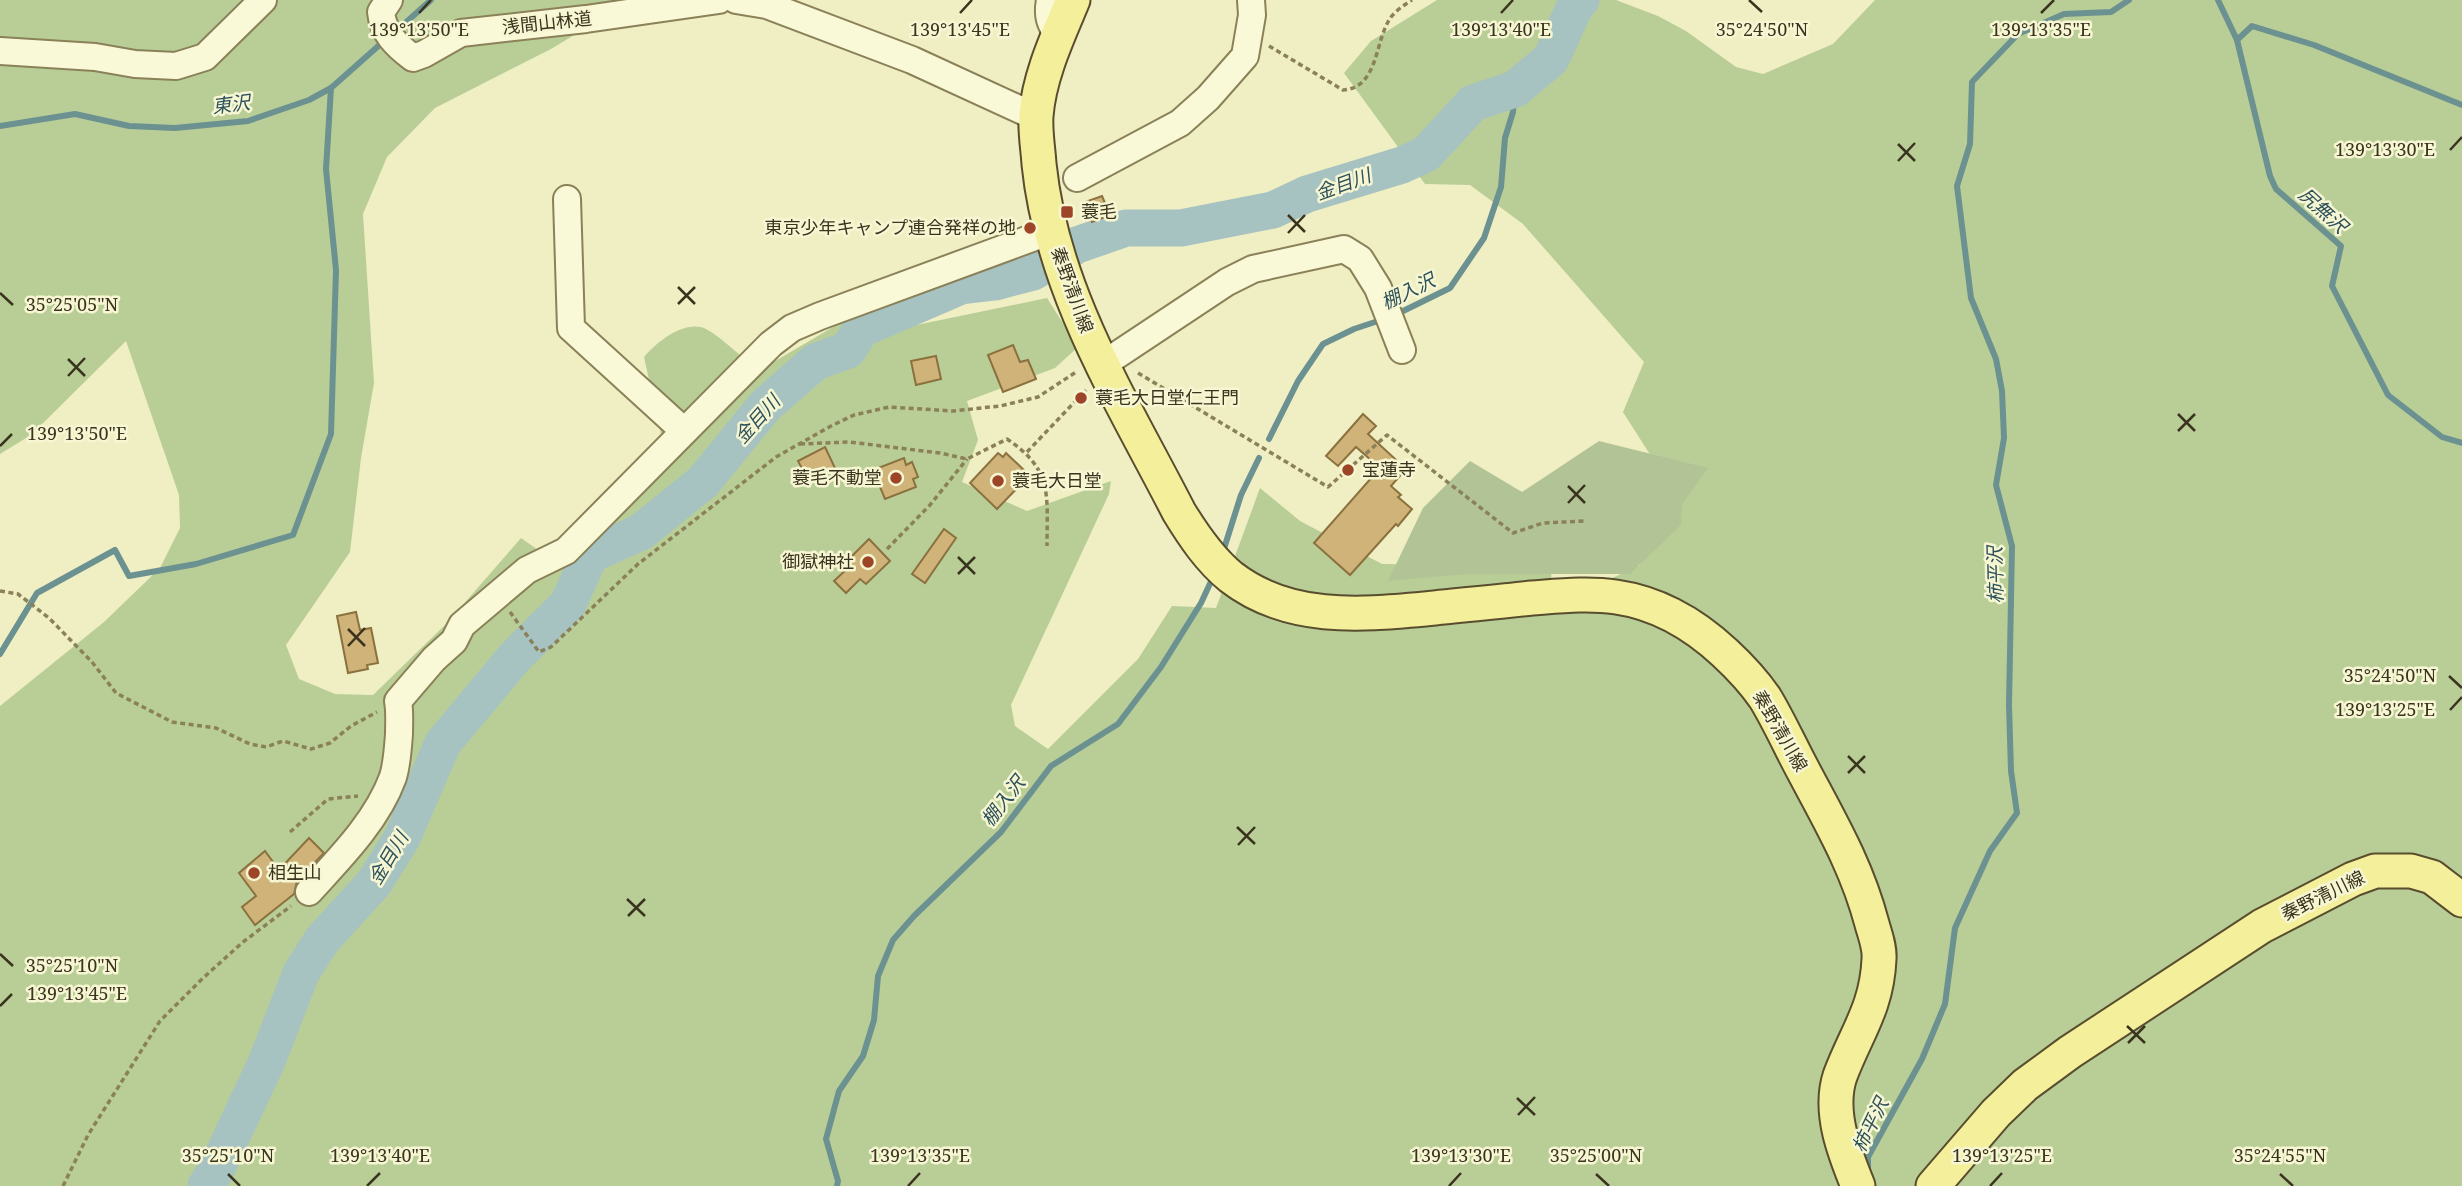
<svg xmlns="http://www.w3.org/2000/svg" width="2462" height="1186" font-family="'Noto Serif','Noto Sans JP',serif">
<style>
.green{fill:#b9ce97}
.cemetery{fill:#b2c396}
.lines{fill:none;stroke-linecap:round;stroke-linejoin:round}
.stream{stroke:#6c9191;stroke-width:6}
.river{stroke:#a6c2c1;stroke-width:37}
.building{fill:#cfb378;stroke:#8b713e;stroke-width:2}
.minor-casing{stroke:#8b8159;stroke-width:30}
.major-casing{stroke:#584d2e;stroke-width:37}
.path{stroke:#8b8159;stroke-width:3.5;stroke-dasharray:5 3.5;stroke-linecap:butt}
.minor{stroke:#faf9d7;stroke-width:26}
.major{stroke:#f4ef9a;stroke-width:33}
.ticks{fill:none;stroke:#3a331e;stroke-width:2.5}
.poi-dot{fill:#9c4527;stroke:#f7f6d3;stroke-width:2.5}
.labels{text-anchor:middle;stroke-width:5;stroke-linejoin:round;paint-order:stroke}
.street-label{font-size:18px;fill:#3a331e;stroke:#f7f6d3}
.poi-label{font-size:18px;fill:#3a331e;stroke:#f7f6d3;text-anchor:start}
.water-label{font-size:19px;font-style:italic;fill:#2d515a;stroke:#f7f6d3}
.ticks-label{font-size:18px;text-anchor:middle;fill:#3a331e;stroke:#f7f6d3;stroke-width:5;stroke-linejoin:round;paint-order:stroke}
</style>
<rect width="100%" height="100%" fill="#f0eec3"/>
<!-- green -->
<path class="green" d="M0,0H632L551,49L435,108L387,157L363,214L374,383L361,458L350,552L286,645L299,679L335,694L373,695L447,623L521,538L554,561L664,448L644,357C657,342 685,319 706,329C721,337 744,359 758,371L850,317L897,329L1047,298L1078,347L1055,368L967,401L978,440L962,482L1027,511L1111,481L1109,494L1011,705L1015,726L1048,749L1138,659L1172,606L1216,608L1260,488L1300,521L1382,564L1476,565L1551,561L1552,605L1639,566L1688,495L1649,453L1623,412L1644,362L1523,224L1470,185L1425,184L1344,73L1371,41L1437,0H1616L1658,16L1686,31L1736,67L1763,74L1833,44L1875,0H2462V1186H0V706L104,622L160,568L180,528L179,495L126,341L31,435L0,454Z"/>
<!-- cemetery -->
<path class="cemetery" d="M1599,441L1708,468L1682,505L1681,525L1630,574H1468L1388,581L1423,508L1470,461L1522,492Z"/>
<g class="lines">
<!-- stream -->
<g class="stream">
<path d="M2218,0L2237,40L2270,176L2276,189L2341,246L2332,286L2388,395L2442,437L2462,443"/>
<path d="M395,32L431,0"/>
<path d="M2237,40L2252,26L2314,45L2462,105"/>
<path d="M0,126L75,114L129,126L175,128L248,121L309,100L331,88L384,41"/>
<path d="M1395,315L1450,288L1484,238L1501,187L1505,138L1513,112L1515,89"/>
<path d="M1269,439L1298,381L1323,344L1354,329L1384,319"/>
<path d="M1222,555L1241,495L1259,458"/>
<path d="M0,654L37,593L115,550L129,576L196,564L293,535L331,434L336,270L326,169L331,88"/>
<path d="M1868,1174V1157L1922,1059L1945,1004L1955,928L1990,851L2017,813L2011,771L2009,705L2012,546L1996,485L2004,438L2002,391L1996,359L1971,298L1957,186L1970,144L1972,82L2018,34L2064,14L2111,12L2129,0"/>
<path d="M837,1186L838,1181L826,1139L839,1091L863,1056L874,1020L878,976L893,940L914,916L1001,832L1051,766L1118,724L1161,667L1201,603L1214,575"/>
</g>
<!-- river -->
<path class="river" d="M206,1186L217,1168L267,1061L301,973L322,940L374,883L402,838L443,743L514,658L568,604L590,555L641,532L703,482L765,406L815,362L848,350L861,329L961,286L995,282L1033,272L1077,245L1126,228H1181L1273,210L1307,194L1402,165L1426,154L1473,103L1515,89L1551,59L1575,6L1581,0"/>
</g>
<!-- building -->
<g class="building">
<path d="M1102,196L1110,215L1092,222L1085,202Z"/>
<path d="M1013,345L1020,362L1028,360L1036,379L1003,392L988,355Z"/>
<path d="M936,356L941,379L916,385L911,361Z"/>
<path d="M1363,414L1376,426L1368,434L1406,469L1391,486L1401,495L1398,497L1412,509L1398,526L1396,524L1350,575L1314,543L1380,468L1356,447L1338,466L1326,456Z"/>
<path d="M825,447L835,468L809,482L798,461Z"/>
<path d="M998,453L1003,457L1006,453L1024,470L1021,474L1026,479L997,509L970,483Z"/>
<path d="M904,458L906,465L912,462L918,477L913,479L916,487L885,499L873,470Z"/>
<path d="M944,529L956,538L925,583L912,574Z"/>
<path d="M869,539L890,561L866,584L860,579L846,593L834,581L849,567L845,563Z"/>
<path d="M356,612L360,630L371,628L378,663L367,665L368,669L348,673L337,616Z"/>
<path d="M309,838L324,853L297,881L294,894L255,925L242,907L256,896L239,873L265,851L279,870Z"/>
</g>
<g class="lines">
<!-- minor casing -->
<g class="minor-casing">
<g id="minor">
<path d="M389,0L381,12C383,33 396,45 413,58L424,54L461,33L586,19L719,0"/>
<path d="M736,0L767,5L912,60L1036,117"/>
<path d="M1050,0C1047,16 1050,23 1058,36"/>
<path d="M0,51L95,57L135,64L176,66L205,57L263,0"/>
<path d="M1077,178L1180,123L1208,98L1245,56L1252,15L1251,0"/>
<path d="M567,199L571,328L684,431"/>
<path d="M1102,365L1227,282L1253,269L1344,249L1360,259L1378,288L1402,350"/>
<path d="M309,892C340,858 377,821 393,777C397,764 398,748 399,734C399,723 400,712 398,701L434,659L454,641L462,625L527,570L566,551L771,344L792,328L820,316L1051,231"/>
</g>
</g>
<!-- major casing -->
<g class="major-casing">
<g id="major">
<path d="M1073,0C1058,36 1039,76 1036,116C1035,132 1038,148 1039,164C1052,291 1122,401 1179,512C1193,535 1209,559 1231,577C1288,621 1358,615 1425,609C1461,605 1497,602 1532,598C1560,596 1588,593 1616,597C1658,603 1695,625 1725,653C1739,666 1754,682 1765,698C1779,721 1791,748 1804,772C1831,823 1857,867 1872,924C1875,935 1880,947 1879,959C1877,1008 1856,1033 1840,1076C1828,1112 1845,1154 1858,1186"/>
<path d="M1933,1186L1996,1113L2025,1085L2070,1052L2262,926L2353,879L2375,871H2411L2432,877L2462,900"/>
</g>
</g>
<!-- path -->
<g class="path">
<path d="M1269,46L1343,90C1377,88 1375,45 1388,22C1392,13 1404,5 1412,0"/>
<path d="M1138,373L1328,487L1387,435L1513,533L1543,523L1585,521"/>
<path d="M800,444L849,442L940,453L967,459L1007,439C1053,470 1047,494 1047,546"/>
<path d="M1027,452L1086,390"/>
<path d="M887,549L930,505L967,459"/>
<path d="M0,591L18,594L49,618L92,662L116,693L172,722L216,728L250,744L266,747L283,741L311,749L330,743L351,726L377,712"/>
<path d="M510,612L539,652L551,647L638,564L776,457L831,426L854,415L889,407L953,411L1000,406L1038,397L1076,372"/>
<path d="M290,832L328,799L358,796"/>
<path d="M63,1186L88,1135L160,1021L202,979L243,942L291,906"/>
</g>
<!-- minor -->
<use href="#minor" class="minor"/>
<!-- major -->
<use href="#major" class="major"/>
</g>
<!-- ticks -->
<path class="ticks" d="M1749,0L1762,12M419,13L431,0M960,13L972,0M1501,13L1513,0M2041,13L2054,0M1898,144L1915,161M2450,150L2462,137M1898,161L1915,143M1288,215L1305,232M1288,233L1305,215M678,287L695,304M0,293L13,305M678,304L695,287M68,359L85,376M68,376L85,358M2178,414L2195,431M2178,431L2195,414M0,446L12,434M1568,486L1585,503M1568,503L1585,485M958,557L975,574M958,574L975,557M348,629L365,646M348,646L365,628M2449,676L2462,688M2450,710L2462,697M1848,756L1865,773M1848,773L1865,756M1237,827L1255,844M1238,845L1255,827M627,899L645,916M628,916L645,899M0,954L13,966M0,1006L12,994M2127,1026L2145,1043M2128,1043L2145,1026M1517,1098L1535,1115M1518,1115L1535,1097M228,1174L240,1186M1596,1174L1609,1186M2280,1174L2293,1186M367,1186L380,1173M908,1186L920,1173M1449,1186L1461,1173M1990,1186L2002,1173"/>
<!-- markers -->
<g class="poi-dot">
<rect x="1060" y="205" width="14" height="14" rx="3.5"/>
<circle cx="1030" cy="228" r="7"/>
<circle cx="1081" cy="398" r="7"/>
<circle cx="1348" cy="470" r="7"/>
<circle cx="896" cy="478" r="7"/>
<circle cx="998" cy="481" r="7"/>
<circle cx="868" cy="562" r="7"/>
<circle cx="254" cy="873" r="7"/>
</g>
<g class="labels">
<!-- street labels -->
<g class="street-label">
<text transform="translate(547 23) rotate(-6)" y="6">浅間山林道</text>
<text transform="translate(1072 290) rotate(70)" y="6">秦野清川線</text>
<text transform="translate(1780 731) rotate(60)" y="6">秦野清川線</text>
<text transform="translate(2323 896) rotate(-26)" y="6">秦野清川線</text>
</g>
<!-- poi labels -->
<g class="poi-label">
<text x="1081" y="218">蓑毛</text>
<text x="1016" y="234" text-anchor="end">東京少年キャンプ連合発祥の地</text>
<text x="1095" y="404">蓑毛大日堂仁王門</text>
<text x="1362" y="476">宝蓮寺</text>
<text x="882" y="484" text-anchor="end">蓑毛不動堂</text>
<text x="1012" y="487">蓑毛大日堂</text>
<text x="854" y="568" text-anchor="end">御獄神社</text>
<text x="268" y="879">相生山</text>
</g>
<!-- water labels -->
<g class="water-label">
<text transform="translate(231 104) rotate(-7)" y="7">東沢</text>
<text transform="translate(1343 184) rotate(-20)" y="7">金目川</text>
<text transform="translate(2323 210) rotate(42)" y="7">尻無沢</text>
<text transform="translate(1408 291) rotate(-26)" y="7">棚入沢</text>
<text transform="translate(757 419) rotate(-48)" y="7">金目川</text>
<text transform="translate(1995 575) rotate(-91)" y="7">柿平沢</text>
<text transform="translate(1003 801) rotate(-52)" y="7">棚入沢</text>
<text transform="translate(388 858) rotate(-59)" y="7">金目川</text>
<text transform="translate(1870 1125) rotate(-64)" y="7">柿平沢</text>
</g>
</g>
<g class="ticks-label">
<text x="1762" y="36">35°24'50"N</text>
<text x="1501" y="36">139°13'40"E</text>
<text x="419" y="36">139°13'50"E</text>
<text x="960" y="36">139°13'45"E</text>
<text x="2041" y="36">139°13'35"E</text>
<text x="2385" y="156">139°13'30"E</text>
<text x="72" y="311">35°25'05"N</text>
<text x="77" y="440">139°13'50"E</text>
<text x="2390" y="682">35°24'50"N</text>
<text x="2385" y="716">139°13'25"E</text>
<text x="72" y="972">35°25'10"N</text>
<text x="77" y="1000">139°13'45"E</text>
<text x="380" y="1162">139°13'40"E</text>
<text x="920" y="1162">139°13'35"E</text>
<text x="1461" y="1162">139°13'30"E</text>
<text x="2002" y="1162">139°13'25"E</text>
<text x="228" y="1162">35°25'10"N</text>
<text x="1596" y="1162">35°25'00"N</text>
<text x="2280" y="1162">35°24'55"N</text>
</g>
</svg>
